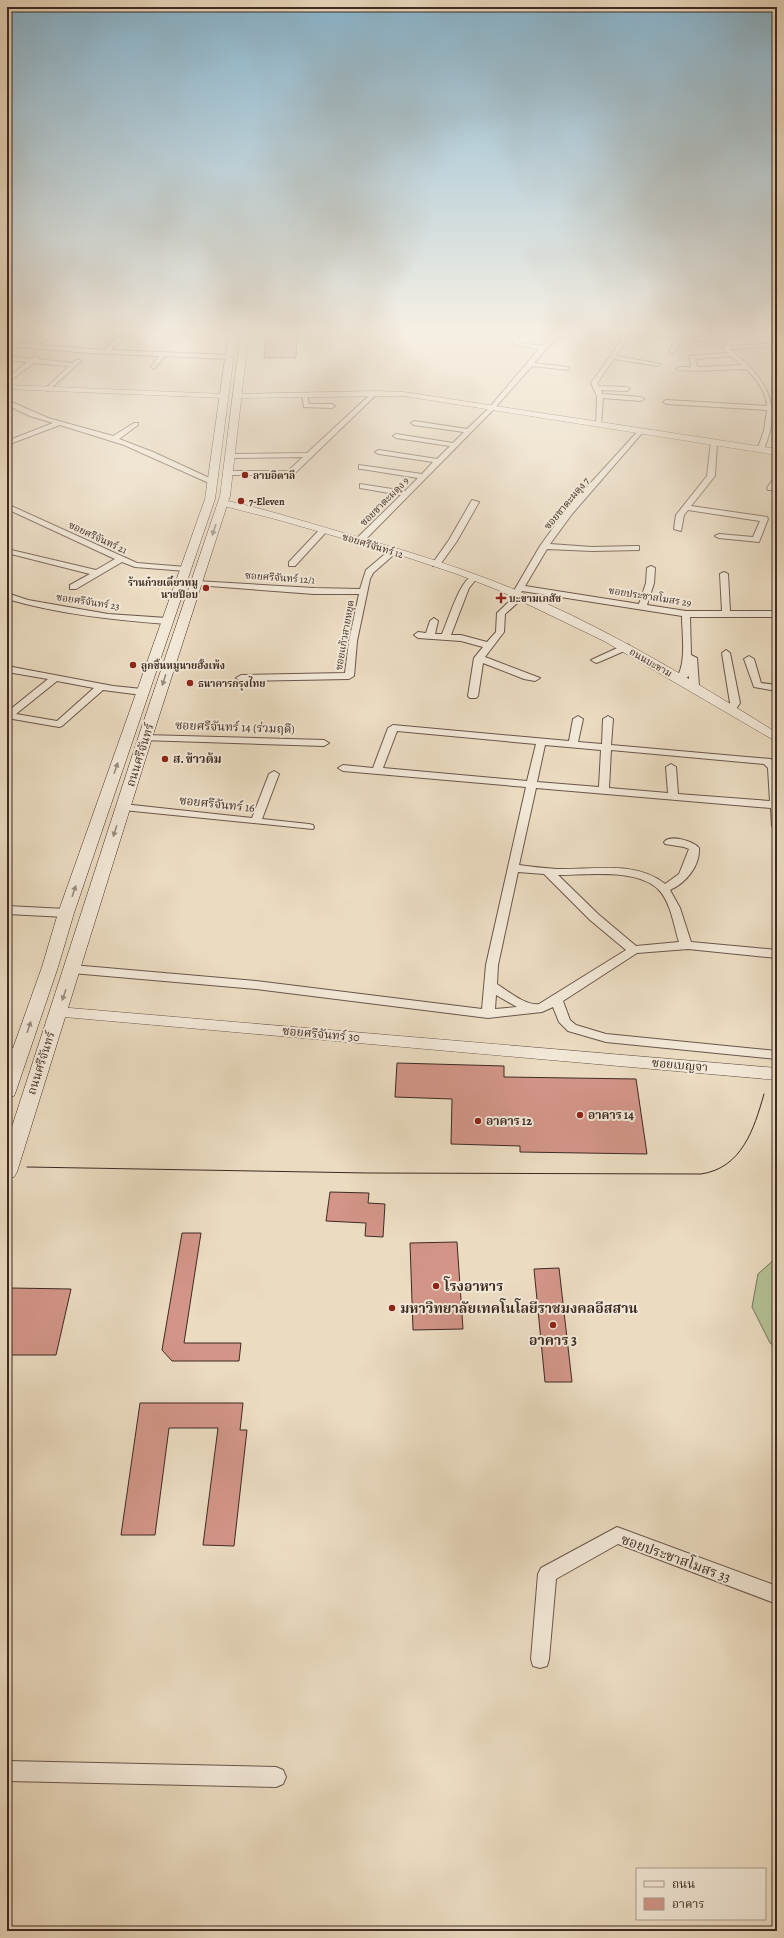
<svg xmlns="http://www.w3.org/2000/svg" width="784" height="1938" font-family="Alegreya,'Noto Serif Thai',serif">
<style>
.green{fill:#b4c196;stroke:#79765c}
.building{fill:#d29588;stroke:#3e2a23}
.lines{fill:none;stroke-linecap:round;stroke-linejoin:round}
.minor-casing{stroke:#69564a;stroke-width:2}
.tertiary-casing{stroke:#69564a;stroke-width:1}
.secondary-casing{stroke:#3e2a23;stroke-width:1}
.minor{fill:#f2e8d7;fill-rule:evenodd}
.tertiary{fill:#f2e8d7;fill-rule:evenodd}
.secondary{fill:#f2e8d7;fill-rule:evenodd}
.tram{stroke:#3e2a23;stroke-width:1}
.oneway{fill:#98897d}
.poi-dot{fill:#8f2418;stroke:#f2e8d7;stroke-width:1.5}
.labels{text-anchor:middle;stroke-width:4;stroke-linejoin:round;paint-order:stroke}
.far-poi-label{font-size:10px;font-weight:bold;fill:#3e2a23;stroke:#f2e8d7;text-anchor:start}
.far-street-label{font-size:10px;fill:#3e2a23;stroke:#f2e8d7}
.street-label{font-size:12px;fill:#3e2a23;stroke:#f2e8d7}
.poi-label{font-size:12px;font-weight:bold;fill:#3e2a23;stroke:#f2e8d7;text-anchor:start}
.near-poi-label{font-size:14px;font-weight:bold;fill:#3e2a23;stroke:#f2e8d7;text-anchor:start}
.near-street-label{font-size:14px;fill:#3e2a23;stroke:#f2e8d7}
</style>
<rect width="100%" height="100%" fill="#ebdbc1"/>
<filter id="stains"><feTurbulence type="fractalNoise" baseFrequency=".005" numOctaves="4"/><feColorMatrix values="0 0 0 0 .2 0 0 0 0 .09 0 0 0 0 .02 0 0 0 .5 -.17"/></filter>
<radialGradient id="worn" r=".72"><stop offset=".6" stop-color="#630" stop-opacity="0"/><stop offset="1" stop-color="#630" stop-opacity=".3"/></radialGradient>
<!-- green -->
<path class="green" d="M777,1257V1348L770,1343L752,1307L758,1274Z"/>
<!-- building -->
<g class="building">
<path d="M269,331H297L296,358H264L266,335H269Z"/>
<path d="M397,1063L504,1066V1077L636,1079L647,1154L520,1152V1146L451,1144L452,1099L395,1097Z"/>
<path d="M330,1192L369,1193L368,1203L385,1204L383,1237L365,1236L366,1223L326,1221Z"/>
<path d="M182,1233H201L184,1343H241L239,1361H172L162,1350Z"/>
<path d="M457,1242L463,1329L413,1330L410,1243Z"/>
<path d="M559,1268L572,1382H545L534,1269Z"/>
<path d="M11,1288L71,1289L56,1355H7V1305Z"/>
<path d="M140,1403H243L240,1430H247L234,1546L203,1545L218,1428H169L155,1535H121Z"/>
</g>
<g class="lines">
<!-- minor casing -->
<g class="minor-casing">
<g id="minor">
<path d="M8,331H15L7,337Z"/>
<path d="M125,331H132L111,350L229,355L232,357L229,359L165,356L154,369L151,367L159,356L89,353L7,346V342L30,344L51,332L53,333V335L37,345L104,350Z"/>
<path d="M184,331H190L185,336L182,334Z"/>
<path d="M509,331H515L520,343L542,346L554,333L579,335L580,331H586L585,337L582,339L558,336L534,363L567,367L569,368V370L532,366L493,410L363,542H357V538L401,495L360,488V484L405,491L418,478L362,469H359V465L422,474L433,462L379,454L375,452L379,450L437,459L450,446L396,438L393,436L396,434L453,443L464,432L414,425L411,423L414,421L467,429L489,408L539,349L516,345Z"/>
<path d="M602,331H608L602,339L599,337Z"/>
<path d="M625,331H649L679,334L681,331H687L685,335L708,339L705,341L683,338L674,352L672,353L669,351L677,338Z"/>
<path d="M625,337L628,339L616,356L661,364L658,366L614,359L597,383L599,386L627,387L630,389L627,391L601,390L602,394L641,397L644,399L641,401L603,398L601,425L596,426L597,396L591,383L623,338Z"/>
<path d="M767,344L768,345L765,347L730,349C766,379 784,404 763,451L757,450L764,431L767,410L666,404L663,402L666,400L767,406C766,391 756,378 746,369C734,369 682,373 676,369L679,367H691L689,356L727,353L722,348L725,346ZM731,356L742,365L697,367L695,359Z"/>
<path d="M771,350L777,351V356L771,352Z"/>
<path d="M7,356L31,359L36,356L39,358L38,359L72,363L78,359L81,361L48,391L46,390V388L69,366L34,363L7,383V378L27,362L7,360Z"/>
<path d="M373,392L378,393L293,475H228L224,473L228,471H288L303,457L230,458L226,456L230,454L307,453Z"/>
<path d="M302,393L307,394L309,404H332L335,406L332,408L304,407Z"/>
<path d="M7,400L48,418L113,436L134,423H138V425L119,439L153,452L216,481L209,483L124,445L60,425L7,445V441L53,423L30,416L7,405Z"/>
<path d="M641,429L643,430V432L572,514L550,544L592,547L636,546H639V550L592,551L547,549L525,586L639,604L646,583L647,568L651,566L655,568L654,583L647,605L686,611H722L720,574L724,572L728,574L730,611H777V617H690L691,655L697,658L699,686L694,689L689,686V676L681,681L676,678C687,665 682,633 682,616L522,591L520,594L524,596L523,598L505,614L504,632L485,657L540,678L535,681L524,679L483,663L478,696L476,698H470L468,696L474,658L483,647L461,641L418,638L414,635L418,632L426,633L430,621L434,618L438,621L435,634H442C448,621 460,579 473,576L477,578L469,588L451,635H461L487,642L496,632L497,613L515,596L512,594L540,546L566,510L639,430Z"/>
<path d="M714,440L717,442L715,476L691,506L767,517L768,519L759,542L719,538L715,536L719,534L753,537L760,521L688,510L684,515L681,531L674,529L676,515L707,476L711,442Z"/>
<path d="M774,478H777V485L774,490H768L767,488Z"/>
<path d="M472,500L479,502L457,541L439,566H433L432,564L449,540Z"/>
<path d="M7,504L137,563L186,567L190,569L186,571L135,567L122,562L76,589H70V585L90,574L7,553V549L96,570L115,559L7,509Z"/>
<path d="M321,528L328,530L295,566H289V562Z"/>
<path d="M391,549H397L398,551L373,573L370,579L357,641L354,676L349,679L241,681L236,678L241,675L345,673L349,641L359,594H314L196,585L192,583L196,581L314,588L360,589L366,570Z"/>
<path d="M7,593L28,600L108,614L167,618L171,621L167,624C113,620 59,614 7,599Z"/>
<path d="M626,644L629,645V649L599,662L596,663L591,660Z"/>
<path d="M726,650L730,653L740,703L734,712L731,713L726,710L730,703L722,653Z"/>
<path d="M749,656L754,659L761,683L777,685V691L754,687L744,659Z"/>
<path d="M7,666L113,686L142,689L147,692L142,695L103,690L62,726L59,727L7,718V712L48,679L7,672ZM57,681L94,688L57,721L16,714Z"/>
<path d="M578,716L583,719L578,742L602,744L603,719L608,716L613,719L611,745L771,759L777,765V829L772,826L771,808L536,788L519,865C532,867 544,868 557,869C592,870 636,860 665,884L679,874L689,849L684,847L665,844L664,842C670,834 694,841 699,848C700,866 686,883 670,890L680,908L691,942L777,950V958L688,949L637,953L563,1001L570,1020L576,1025L606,1034L777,1051V1059L606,1042L568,1031L559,1022L553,1007L542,1012L488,1018L256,989L72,973L66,969L72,965L256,981L482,1009L486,965L526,787L343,771L338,768L343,765L373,768L388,728L393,725L569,741L573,719ZM397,731L536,744L527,781L383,768ZM545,745L601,750L599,787L537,782ZM611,750L764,764L768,768L770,801L678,794L676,767L671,764L666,767L668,793L609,788ZM518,872L544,874L590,920L626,950L539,1004C525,1006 508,991 497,984L498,965ZM558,875C587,875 638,868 659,890C671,903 674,926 679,942L636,946L598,914ZM496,995L517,1007L495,1009Z"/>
<path d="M145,735L324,740L329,743L324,746L142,740L140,738L142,736Z"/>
<path d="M274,771L279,774L262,819L309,824L313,825L314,827L313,829L123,810L118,807L123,804L252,818L269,774Z"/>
<path d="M7,906L66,909L72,913L66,917L7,914Z"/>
<path d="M7,1047L25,1050L26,1053L25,1056L20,1057L7,1055Z"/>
<path d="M617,1527L777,1586V1604L618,1544L556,1579L549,1659L547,1666L540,1668L533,1666L531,1659L538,1574L541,1568Z"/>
<path d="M7,1761L276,1767L283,1770L286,1777L283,1784L276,1787L7,1781Z"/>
</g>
</g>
<!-- tertiary casing -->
<g class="tertiary-casing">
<g id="tertiary">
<path d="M7,385L224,394L228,396L224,398L7,389Z"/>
<path d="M375,391L404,392L777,449V455L404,396L237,398L233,396L237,394Z"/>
<path d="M223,500C262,508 299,520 337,531C407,551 475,571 541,601C623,638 701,685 777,733V742L604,641L498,590L457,574L394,553L275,519L220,505L218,503Z"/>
<path d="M58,1007L777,1068V1080L53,1016L50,1012L53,1008Z"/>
</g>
</g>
<!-- secondary casing -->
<g class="secondary-casing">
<g id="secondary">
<path d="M229,331H237L215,499L74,913L58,967L16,1091L14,1096L7,1098V1065L42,967L58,913L205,499Z"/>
<path d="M241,331H249L230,496L152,738L17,1172L14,1177L7,1179V1142L138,738L220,496Z"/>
</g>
</g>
<!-- minor -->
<use href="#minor" class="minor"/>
<!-- tertiary -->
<use href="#tertiary" class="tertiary"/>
<!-- secondary -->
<use href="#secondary" class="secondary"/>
<!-- tram -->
<path class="tram" d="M27,1167L368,1173L701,1174C742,1168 754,1129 764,1094"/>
</g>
<!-- one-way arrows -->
<defs><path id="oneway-solid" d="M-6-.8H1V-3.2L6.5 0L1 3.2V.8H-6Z"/></defs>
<g class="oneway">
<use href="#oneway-solid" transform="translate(214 530) rotate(108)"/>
<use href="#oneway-solid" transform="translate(164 680) rotate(108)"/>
<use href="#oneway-solid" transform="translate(116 768) rotate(-71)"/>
<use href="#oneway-solid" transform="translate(115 831) rotate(108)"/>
<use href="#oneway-solid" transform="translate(74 891) rotate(-71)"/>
<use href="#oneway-solid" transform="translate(64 995) rotate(109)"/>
<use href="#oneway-solid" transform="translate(29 1027) rotate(-71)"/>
</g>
<!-- sky -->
<linearGradient id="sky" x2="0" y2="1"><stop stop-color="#88b7d2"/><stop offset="0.55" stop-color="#f6efe3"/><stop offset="1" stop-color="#f6efe3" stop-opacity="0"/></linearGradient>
<rect width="784" height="603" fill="url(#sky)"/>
<!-- markers -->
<g class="poi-dot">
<circle cx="245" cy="475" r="4"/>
<circle cx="241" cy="501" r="4"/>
<circle cx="206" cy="588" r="4"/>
<path d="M499 592h4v4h4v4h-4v4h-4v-4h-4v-4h4z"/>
<circle cx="133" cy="665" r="4"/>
<circle cx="190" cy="683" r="4"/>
<circle cx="165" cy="759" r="4"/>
<circle cx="580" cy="1115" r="4"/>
<circle cx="478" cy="1121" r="4"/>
<circle cx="436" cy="1286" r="4"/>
<circle cx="392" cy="1308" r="4"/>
<circle cx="553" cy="1325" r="4"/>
</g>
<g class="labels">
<!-- far-poi labels -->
<g class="far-poi-label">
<text x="253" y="479">ลาบอิตาลี</text>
<text x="249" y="505">7-Eleven</text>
<text x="198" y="586" text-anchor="end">ร้านก๋วยเตี๋ยวหมู<tspan x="198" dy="12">นายป๊อบ</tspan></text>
<text x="509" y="602">บะขามเภสัช</text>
<text x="141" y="669">ลูกชิ้นหมูนายฮั้งเพ้ง</text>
<text x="198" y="687">ธนาคารกรุงไทย</text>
</g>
<!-- far-street labels -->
<g class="far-street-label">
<text transform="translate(384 501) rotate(-45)" y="4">ซอยชาตะผดุง 9</text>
<text transform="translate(566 503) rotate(-50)" y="4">ซอยชาตะผดุง 7</text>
<text transform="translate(98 537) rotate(25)" y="4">ซอยศรีจันทร์ 21</text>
<text transform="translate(373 545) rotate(17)" y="4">ซอยศรีจันทร์ 12</text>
<text transform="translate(280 577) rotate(4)" y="4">ซอยศรีจันทร์ 12/1</text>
<text transform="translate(650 596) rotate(9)" y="4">ซอยประชาสโมสร 29</text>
<text transform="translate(88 601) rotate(9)" y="4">ซอยศรีจันทร์ 23</text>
<text transform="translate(344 635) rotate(-80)" y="4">ซอยแก้วสายหยุด</text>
<text transform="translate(651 662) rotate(30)" y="4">ถนนบะขาม</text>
</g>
<!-- street labels -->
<g class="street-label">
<text transform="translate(235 727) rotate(2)" y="4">ซอยศรีจันทร์ 14 (ร่วมฤดี)</text>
<text transform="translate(140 755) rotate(-72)" y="4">ถนนศรีจันทร์</text>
<text transform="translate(217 804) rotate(6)" y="4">ซอยศรีจันทร์ 16</text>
<text transform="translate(321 1034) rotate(5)" y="4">ซอยศรีจันทร์ 30</text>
<text transform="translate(41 1063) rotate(-72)" y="4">ถนนศรีจันทร์</text>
<text transform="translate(680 1065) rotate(5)" y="4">ซอยเบญจา</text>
</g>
<!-- poi labels -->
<g class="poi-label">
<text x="173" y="763">ส. ข้าวต้ม</text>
<text x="588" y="1119">อาคาร 14</text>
<text x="486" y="1125">อาคาร 12</text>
</g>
<!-- near-poi labels -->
<g class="near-poi-label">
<text x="444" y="1291">โรงอาหาร</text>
<text x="400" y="1313">มหาวิทยาลัยเทคโนโลยีราชมงคลอีสสาน</text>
<text x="553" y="1345" text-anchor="middle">อาคาร 3</text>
</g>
<!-- near-street labels -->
<g class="near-street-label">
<text transform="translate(676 1558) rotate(20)" y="5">ซอยประชาสโมสร 33</text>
</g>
</g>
<!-- margin -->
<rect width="784" height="1938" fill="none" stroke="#ebdbc1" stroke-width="24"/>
<rect x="8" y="8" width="768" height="1922" fill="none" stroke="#3e2a23" stroke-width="2"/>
<rect x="12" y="12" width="760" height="1914" fill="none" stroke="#3e2a23"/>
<!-- legend -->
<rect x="636" y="1868" width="130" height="52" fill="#f2e8d7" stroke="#aa9c8f"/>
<rect x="644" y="1881" width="20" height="6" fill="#f2e8d7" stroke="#aa9c8f"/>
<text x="672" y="1888" font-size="12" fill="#3e2a23">ถนน</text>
<rect x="644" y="1898" width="20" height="12" fill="#d29588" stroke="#aa9c8f"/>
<text x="672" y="1908" font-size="12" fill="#3e2a23">อาคาร</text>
<rect width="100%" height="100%" filter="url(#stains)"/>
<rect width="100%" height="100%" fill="url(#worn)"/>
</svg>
